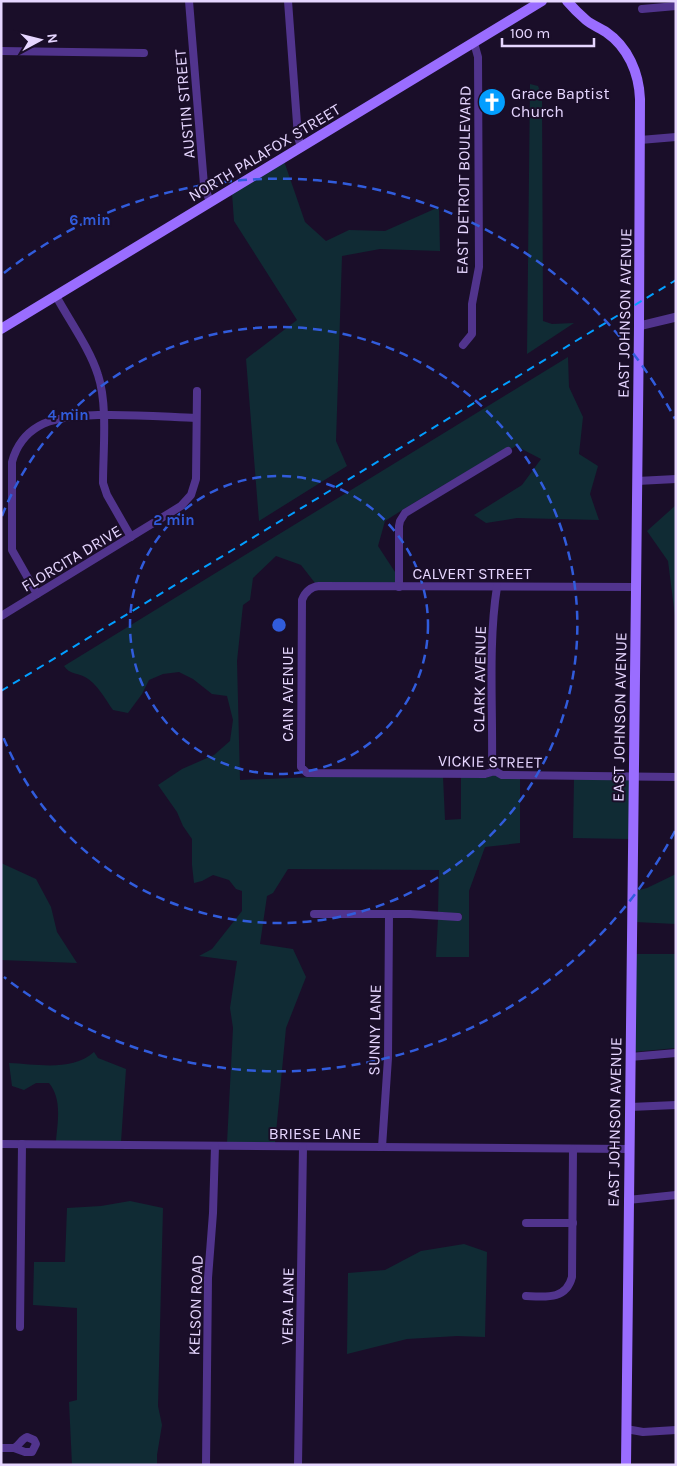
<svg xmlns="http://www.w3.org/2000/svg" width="677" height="1466" font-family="Karla,sans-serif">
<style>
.green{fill:#102b34}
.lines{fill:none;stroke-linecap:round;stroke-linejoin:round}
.minor{stroke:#51348d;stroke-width:8}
.tertiary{stroke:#51348d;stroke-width:9}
.secondary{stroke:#9a6dff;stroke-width:10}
.rail{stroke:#029eff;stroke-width:2;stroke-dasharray:8 6;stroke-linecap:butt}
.ring{fill:none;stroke:#315cdc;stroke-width:2.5;stroke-dasharray:9 6}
.labels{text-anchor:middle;stroke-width:4;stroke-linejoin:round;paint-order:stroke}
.poi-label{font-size:16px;fill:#e6d6ff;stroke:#1a0e29;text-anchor:start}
.street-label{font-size:16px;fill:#e6d6ff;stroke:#1a0e29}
.centre{fill:#315cdc;stroke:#1a0e29;stroke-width:2.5}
.ring-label{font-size:15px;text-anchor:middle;font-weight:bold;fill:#315cdc;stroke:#1a0e29;stroke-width:4;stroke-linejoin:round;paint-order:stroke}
</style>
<rect width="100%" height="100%" fill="#1a0e29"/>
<!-- green -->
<g class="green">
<path d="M530,84L538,86L542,96L543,321L552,324L574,323L527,354Z"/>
<path d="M284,161L305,222L326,241L349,230L385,231L439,207L440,251L380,249L342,256L336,441L347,466L259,521L246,359L297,320L234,221L232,193Z"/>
<path d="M568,357L569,387L583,417L579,454L598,466L590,494L599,520L517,518L486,523L474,515L522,485L541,459L516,446L511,449L508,447C467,472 425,495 385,521L378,546L395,572V583H315L301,565L276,556L253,578L250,600L243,605L237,661L240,780L340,776L443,777L445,820L461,819V777L485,778L494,775L502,778H520V843L485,847L469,891V957H436L438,919L461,920L462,914L438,912L439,870L288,869L273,893L267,896L260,944L293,949L306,977L286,1028L275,1143H227L233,1028L230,1008L237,961L199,956L212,949L242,911V891L236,889L229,880L213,875L202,881L194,883L192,865V839L183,826L177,812L158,785L182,769L214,755L230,741L233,720L227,696L212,694L193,679L179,672L163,674L149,680L142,694L128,713L113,710C105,699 97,683 85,677C76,672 70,675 64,666Z"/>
<path d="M676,505V616H675L668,561L647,531Z"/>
<path d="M574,778L629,779V839L573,838Z"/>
<path d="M1,863L36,879L51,907L57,932L77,963L1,960Z"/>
<path d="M676,874V924L635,922V891L647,888Z"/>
<path d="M635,954H676V1048L633,1052Z"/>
<path d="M94,1052L98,1058L126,1069L121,1142L56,1141C58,1121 62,1099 49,1083H36L24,1090L12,1086L9,1063C37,1064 71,1072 94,1052Z"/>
<path d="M130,1201L163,1208L158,1406L162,1425L157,1455V1465H72L69,1402L77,1400V1308L33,1305L34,1262H65L67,1208L101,1206Z"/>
<path d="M464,1244L487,1252L485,1337L457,1336L407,1339L347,1354L348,1273L385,1270L421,1251Z"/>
</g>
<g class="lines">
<!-- minor -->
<g class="minor">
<path d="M189,1L204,185L210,202"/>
<path d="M288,1L298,137L301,147"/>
<path d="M642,9L676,6"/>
<path d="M1,51L144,53"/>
<path d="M640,140L676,137"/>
<path d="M56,296C69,320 90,349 98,375C108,405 103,451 103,483L107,495L131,537"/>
<path d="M463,345L472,334V304L479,267L478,57L474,43"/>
<path d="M637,481L676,479"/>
<path d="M399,587V526L400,521L405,513L508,451"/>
<path d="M635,587L319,586C310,587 305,592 302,600L301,767L307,773L485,774L495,771L502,775L676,777"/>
<path d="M37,594L12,550V462C16,447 25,434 39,426C70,408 158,417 196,418"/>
<path d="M1,616L181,506L191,495L196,479L197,391"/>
<path d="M495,771L492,765C493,708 488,643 497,587"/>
<path d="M314,914H410L458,917"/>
<path d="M630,1057L676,1053"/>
<path d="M630,1107L676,1105"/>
<path d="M1,1144L629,1149"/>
<path d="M382,1147L388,1058L389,914"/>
<path d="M628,1200L676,1195"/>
<path d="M526,1223H573"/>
<path d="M526,1296C546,1297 566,1300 572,1277L573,1149"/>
<path d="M20,1327L22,1144"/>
<path d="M626,1429L643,1432L676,1430"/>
<path d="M27,1437L34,1440L36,1444L32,1452H25L14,1448C20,1445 21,1439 27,1437Z"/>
<path d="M1,1448H14"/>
<path d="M206,1465L208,1278L213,1213L215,1146"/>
<path d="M298,1465L303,1147"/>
</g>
<!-- tertiary -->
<path class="tertiary" d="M639,326L676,317"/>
<!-- secondary -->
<g class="secondary">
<path d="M567,1C573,8 579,14 586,20C592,25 600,28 606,32C628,47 639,73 640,99L639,326L626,1465"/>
<path d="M1,329L542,1"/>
</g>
<!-- rail -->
<path class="rail" d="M1,691L676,280"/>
</g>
<!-- distance rings -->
<g class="ring">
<circle cx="279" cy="625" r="149"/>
<path d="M2 516A298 298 0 1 1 2 734"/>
<path d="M675 831A447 447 0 0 1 4 977M4 273A447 447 0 0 1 675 419"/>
</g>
<!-- icons -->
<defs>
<g id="church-disc" transform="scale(1.4375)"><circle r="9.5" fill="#029eff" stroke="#1a0e29"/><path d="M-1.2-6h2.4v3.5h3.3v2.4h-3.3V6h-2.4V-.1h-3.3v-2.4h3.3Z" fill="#fff"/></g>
</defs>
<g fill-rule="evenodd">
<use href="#church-disc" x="492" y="102"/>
</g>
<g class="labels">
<!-- poi labels -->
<g class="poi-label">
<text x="511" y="99">Grace Baptist<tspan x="511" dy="18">Church</tspan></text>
</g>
<!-- street labels -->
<g class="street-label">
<text transform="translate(184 104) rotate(-95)" y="6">AUSTIN STREET</text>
<text transform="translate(264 152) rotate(-31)" y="6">NORTH PALAFOX STREET</text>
<text transform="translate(463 180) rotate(-89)" y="6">EAST DETROIT BOULEVARD</text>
<text transform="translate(624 313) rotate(-89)" y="6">EAST JOHNSON AVENUE</text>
<text transform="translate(71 558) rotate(-31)" y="6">FLORCITA DRIVE</text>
<text x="472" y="579">CALVERT STREET</text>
<text transform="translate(479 679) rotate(-89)" y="6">CLARK AVENUE</text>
<text transform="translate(287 694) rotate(-90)" y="6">CAIN AVENUE</text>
<text transform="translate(619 717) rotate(-89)" y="6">EAST JOHNSON AVENUE</text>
<text transform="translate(490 761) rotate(1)" y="6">VICKIE STREET</text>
<text transform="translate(374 1030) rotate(-89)" y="6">SUNNY LANE</text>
<text transform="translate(614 1122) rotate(-89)" y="6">EAST JOHNSON AVENUE</text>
<text x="315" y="1139">BRIESE LANE</text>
<text transform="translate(195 1305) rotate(-88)" y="6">KELSON ROAD</text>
<text transform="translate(287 1306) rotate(-89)" y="6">VERA LANE</text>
</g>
</g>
<circle cx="279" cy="625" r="8" class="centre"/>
<g class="ring-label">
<text x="90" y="225">6 min</text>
<text x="68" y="420">4 min</text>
<text x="174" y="525">2 min</text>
</g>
<!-- border -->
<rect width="677" height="1466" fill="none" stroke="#e6d6ff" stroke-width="5"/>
<!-- north arrow -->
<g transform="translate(40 40) rotate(83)" stroke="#1a0e29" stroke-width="4" paint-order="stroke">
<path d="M0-4L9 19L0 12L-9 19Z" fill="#e6d6ff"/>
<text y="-8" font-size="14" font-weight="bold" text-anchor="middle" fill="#e6d6ff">N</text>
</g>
<!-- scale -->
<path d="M502 38v8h92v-8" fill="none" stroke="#e6d6ff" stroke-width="2.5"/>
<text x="510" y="38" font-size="15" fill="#e6d6ff" stroke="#1a0e29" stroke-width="4" paint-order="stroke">100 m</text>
</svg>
